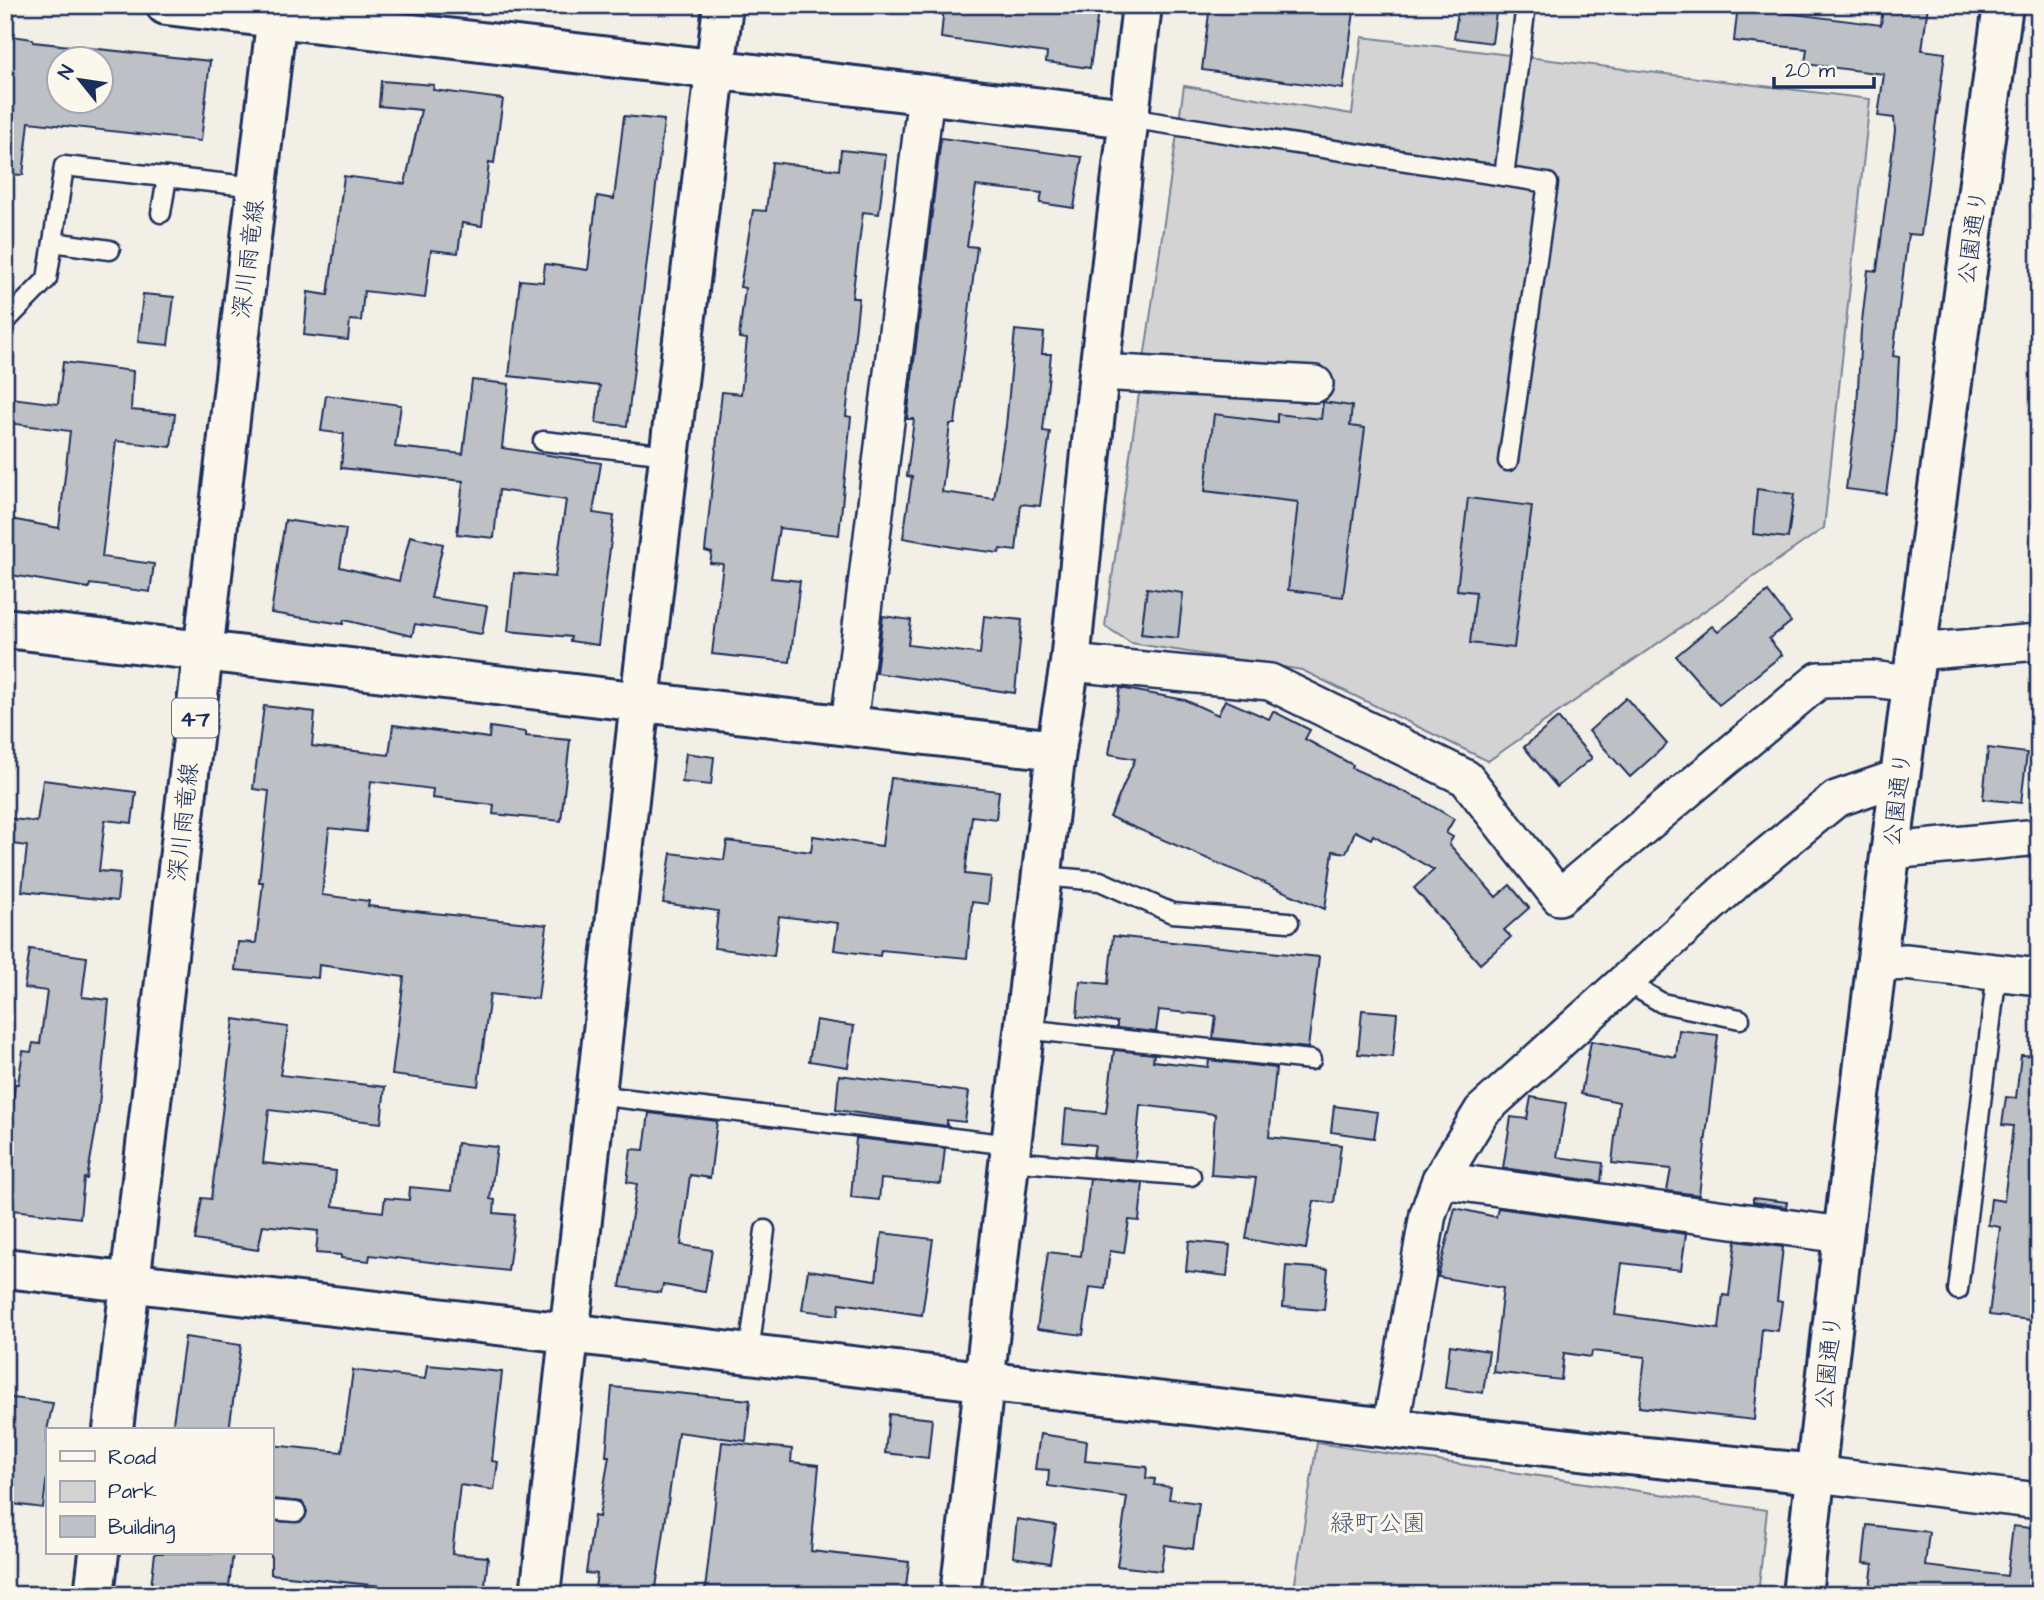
<svg xmlns="http://www.w3.org/2000/svg" width="2044" height="1600" font-family="'Architects Daughter','Klee One',sans-serif">
<style>
.green{fill:#d2d3d2;stroke:#768198;stroke-width:2}
.building{fill:#bdc0c4;stroke:#1b2f5e;stroke-width:2;fill-rule:evenodd}
.lines{fill:none;stroke-linecap:round;stroke-linejoin:round}
.service-casing{stroke:#1b2f5e;stroke-width:23}
.minor-casing{stroke:#1b2f5e;stroke-width:40}
.tertiary-casing{stroke:#1b2f5e;stroke-width:44}
.primary-casing{stroke:#1b2f5e;stroke-width:44}
.service{stroke:#fbf7ec;stroke-width:18}
.minor{stroke:#fbf7ec;stroke-width:35}
.tertiary{stroke:#fbf7ec;stroke-width:38}
.primary{stroke:#fbf7ec;stroke-width:38}
.labels{text-anchor:middle;stroke-width:6;stroke-linejoin:round;paint-order:stroke}
.shield{fill:#fbf7ec;stroke:#5e6b89;stroke-width:2}
.shield-label{font-size:23px;font-weight:bold;fill:#1b2f5e}
.street-label{font-size:24px;fill:#1b2f5e;stroke:#fbf7ec}
.park-label{font-size:24px;fill:#49587b;stroke:#fbf7ec}
</style>
<rect width="100%" height="100%" fill="#f2efe6"/>
<filter id="ink" filterUnits="userSpaceOnUse"><feTurbulence type="fractalNoise" baseFrequency=".0143" numOctaves="2"/><feDisplacementMap in="SourceGraphic" scale="14" xChannelSelector="R" yChannelSelector="G"/><feConvolveMatrix kernelMatrix="1 2 1 2 8 2 1 2 1" color-interpolation-filters="sRGB"/></filter>
<g filter="url(#ink)">
<!-- green -->
<g class="green">
<path d="M1362,37L1870,99L1824,528L1488,761L1302,670L1131,643L1105,626L1184,86L1352,114Z"/>
<path d="M1317,1443L1767,1510L1758,1595H1293Z"/>
</g>
<!-- building -->
<g class="building">
<path d="M944,5H1049L1098,12L1090,68L1046,62L1047,53L941,38Z"/>
<path d="M1210,5H1355L1343,89L1202,70Z"/>
<path d="M1459,5H1497L1492,43L1454,38Z"/>
<path d="M1738,5H1786L1785,13L1881,25L1883,5H1928L1922,50L1945,53L1921,235L1908,234L1893,356L1899,357L1895,434L1886,494L1846,489L1857,408L1861,330L1868,270L1877,271L1895,131L1894,118L1878,116L1884,74L1805,64L1807,49L1734,41Z"/>
<path d="M5,35L33,39V42L210,61L201,141L29,122L23,175L5,174ZM60,60H102V102H60Z"/>
<path d="M381,81L434,85L433,90L503,99L494,163L489,162L482,226L462,223L458,253L431,250L425,298L364,291L361,321L350,320L348,340L304,335L308,292L328,295L344,176L405,184L421,110L379,106Z"/>
<path d="M624,116L664,120L627,426L596,423L600,386L509,376L520,280L543,282L545,264L588,270L597,196L614,199Z"/>
<path d="M941,138L1082,157L1074,208L1040,203L1042,193L976,186L967,246L977,247L955,424H950L942,492L994,499L1006,426L1015,330L1044,333L1042,354H1051L1043,431L1050,432L1040,506L1021,504L1016,551L1000,549L999,553L959,548L903,538L912,477L907,476L914,419H907Z"/>
<path d="M841,150L886,155L879,214L863,212L852,298H859L846,416L851,417L839,535L779,528L771,578L800,581L790,662L712,654L723,564L710,563L712,553L705,551L722,392L741,394L747,339L739,338L745,288L740,287L753,210L766,211L772,162L839,170Z"/>
<path d="M143,294L174,297L168,345L138,342Z"/>
<path d="M63,362L133,371L131,410L175,414L171,447L116,441L102,557L154,564L150,592L90,584L89,588L5,574V518L59,528L70,431L8,423L12,398L58,404Z"/>
<path d="M472,380L509,384L502,448L601,463L593,513L614,516L598,645L570,641L571,637L508,631L514,573L555,577L566,500L499,490L494,538L457,534L463,481L341,468L344,434L321,431L326,395L401,405L395,447L463,454Z"/>
<path d="M1323,402L1352,406L1350,426L1365,428L1343,597L1288,590L1298,502L1205,491L1214,414L1277,422V414L1321,419Z"/>
<path d="M1757,489L1794,494L1788,538L1753,534Z"/>
<path d="M1468,498L1532,506L1514,648L1470,643L1476,592L1457,590Z"/>
<path d="M285,520L346,529L340,567L399,581L410,536L443,544L431,598L487,606L482,634L415,624L412,636L344,620L343,624L271,613Z"/>
<path d="M1147,588L1183,593L1178,638L1141,634Z"/>
<path d="M1768,592L1791,622L1769,639L1782,655L1719,705L1676,656L1712,626L1718,632Z"/>
<path d="M883,616L911,620L908,645L980,654L984,616L1022,620L1015,693L876,673Z"/>
<path d="M1120,688L1185,700L1218,715L1225,700L1269,719L1273,711L1310,730L1305,739L1353,765L1352,768L1420,799L1454,819L1446,833L1453,837L1449,844L1496,897L1510,885L1529,908L1504,930L1511,937L1480,964L1414,888L1434,870L1373,835L1371,839L1355,831L1346,853L1333,851L1325,909L1110,817L1135,759L1109,754Z"/>
<path d="M1626,698L1667,744L1630,777L1589,731Z"/>
<path d="M264,706L315,712L312,746L389,755L393,725L489,738L490,727L526,732V736L570,740L561,821L493,814L494,805L432,798L433,789L371,781L366,832L329,828L322,895L369,901L368,906L547,925L538,999L490,994L478,1086L392,1075L404,977L319,965L318,978L235,970L238,942L256,943L263,882H259L269,791L253,789Z"/>
<path d="M1558,718L1592,758L1557,787L1524,747Z"/>
<path d="M1988,748L2027,753L2021,803L1983,799Z"/>
<path d="M686,753L714,757L711,785L682,782Z"/>
<path d="M891,778L999,791L996,819L972,816L965,874L991,877L988,904L972,902L967,958L881,950L880,956L834,950L838,923L779,916L774,956L714,948L718,911L663,903L671,853L724,860L727,841L811,852L813,836L882,846Z"/>
<path d="M43,780L136,792L132,823L105,820L99,871L120,873L117,901L22,891L27,846L5,843V818L37,822Z"/>
<path d="M1113,936L1319,957L1308,1048L1213,1038L1216,1016L1159,1010L1156,1032L1117,1028V1022L1077,1017L1080,981L1108,984Z"/>
<path d="M30,949L87,957L82,997L109,1000L98,1116L87,1179L84,1178L80,1218L5,1209V1169L15,1084H18L23,1051L31,1052L33,1043L40,1044L47,991L24,988Z"/>
<path d="M1362,1010L1397,1013L1393,1057L1358,1054Z"/>
<path d="M234,1019L288,1027L280,1075L385,1087L381,1123L269,1110L263,1163L336,1171L333,1206L383,1212L385,1198L409,1200L410,1187L451,1191L457,1143L497,1147L490,1199L495,1200L494,1213L515,1215L508,1271L370,1255L369,1261L341,1258V1255L316,1253L318,1231L263,1225L258,1250L195,1240L202,1198L211,1199Z"/>
<path d="M816,1020L854,1026L848,1067L809,1061Z"/>
<path d="M1679,1030L1718,1035L1699,1195L1667,1191L1671,1169L1612,1163L1619,1102L1581,1094L1591,1041L1676,1057Z"/>
<path d="M1114,1050L1154,1054L1153,1061L1208,1067L1209,1060L1276,1068L1269,1137L1341,1145L1334,1203L1314,1201L1306,1249L1246,1239L1256,1178L1211,1175L1215,1114L1140,1105L1135,1160L1093,1157L1095,1145L1063,1142L1066,1109L1106,1113Z"/>
<path d="M2021,1055L2039,1056V1321L1989,1315L2000,1227L1988,1225L1991,1199L2004,1201L2013,1126L2002,1125L2006,1097L2016,1098Z"/>
<path d="M839,1075L969,1092L965,1122L947,1120V1126L836,1110Z"/>
<path d="M1531,1097L1566,1103L1557,1157L1603,1163L1601,1182L1503,1168L1511,1117L1527,1119Z"/>
<path d="M1334,1106L1378,1112L1374,1138L1331,1132Z"/>
<path d="M649,1113L717,1121L710,1178L690,1175L681,1245L712,1250L705,1292L663,1285L661,1293L620,1287L637,1184L627,1182L631,1149L644,1150Z"/>
<path d="M856,1138L945,1148L941,1184L881,1179L879,1200L851,1197Z"/>
<path d="M1090,1179L1143,1183L1139,1221L1129,1220L1124,1253L1110,1251L1105,1289L1090,1287L1083,1335L1037,1329L1048,1252L1081,1256Z"/>
<path d="M1753,1198L1787,1202L1786,1207L1753,1202Z"/>
<path d="M1455,1208L1496,1217L1498,1208L1686,1234L1681,1270L1622,1263L1615,1315L1719,1329L1723,1295L1729,1296L1736,1241L1783,1247L1777,1301L1782,1302L1778,1331L1762,1329L1754,1420L1639,1407L1645,1357L1592,1351L1591,1357L1564,1353L1561,1380L1493,1372L1503,1288L1438,1277Z"/>
<path d="M882,1233L933,1239L922,1315L840,1303L838,1315L802,1310L808,1270L876,1280Z"/>
<path d="M1189,1241L1230,1245L1227,1276L1186,1271Z"/>
<path d="M1286,1266L1328,1269L1324,1310L1283,1307Z"/>
<path d="M185,1337L241,1345L229,1430H172Z"/>
<path d="M1450,1345L1489,1351L1483,1393L1445,1388Z"/>
<path d="M427,1365L502,1372L492,1461L498,1462L494,1490L460,1485L452,1554L488,1557L484,1595H396L397,1588L271,1574V1521L300,1522L307,1512L302,1502L271,1499V1445L342,1452L353,1370L425,1379Z"/>
<path d="M612,1387L750,1400L746,1441L678,1432L655,1595H594L597,1574L586,1573L594,1516L599,1517L609,1456H606Z"/>
<path d="M5,1397L53,1403L47,1430V1475L43,1508L5,1503Z"/>
<path d="M889,1414L932,1419L928,1458L885,1453Z"/>
<path d="M1040,1434L1087,1441L1085,1461L1147,1467L1146,1478L1155,1479L1154,1485L1171,1487L1169,1499L1199,1503L1193,1549L1165,1545L1161,1571L1117,1566L1127,1497L1048,1486L1049,1470L1035,1469Z"/>
<path d="M722,1442L792,1449L791,1462L819,1465L811,1551L909,1562L905,1595H743L705,1590Z"/>
<path d="M1017,1519L1056,1525L1050,1563L1013,1557Z"/>
<path d="M1867,1525L1929,1532L1925,1566L2007,1576L2013,1526L2039,1529V1595H1869L1873,1564L1863,1563Z"/>
<path d="M155,1553H233L228,1595H150Z"/>
</g>
<g class="lines">
<!-- service casing -->
<g class="service-casing">
<g id="service">
<path d="M1128,118L1548,183L1508,461"/>
<path d="M1504,176L1526,5"/>
<path d="M161,213L167,177"/>
<path d="M110,250L53,242L64,166L257,187"/>
<path d="M5,322L47,279L53,242"/>
<path d="M543,441L669,455"/>
<path d="M1042,876L1100,881L1172,913L1289,922"/>
<path d="M1625,981L1662,1003L1740,1019"/>
<path d="M1024,1029L1311,1060"/>
<path d="M596,1095L1011,1145"/>
<path d="M1009,1161L1191,1176"/>
<path d="M1958,1290L1997,972"/>
<path d="M749,1353L765,1230"/>
<path d="M271,1510L296,1512"/>
</g>
</g>
<!-- minor casing -->
<g class="minor-casing">
<g id="minor">
<path d="M1099,372L1315,384"/>
<path d="M1915,652L2039,642"/>
<path d="M1070,663L1270,682L1466,778L1559,897L1819,680L1872,679L1911,684"/>
<path d="M849,725L926,94"/>
<path d="M1891,851L2039,837"/>
<path d="M1877,964L1905,962L2039,977"/>
<path d="M1440,1180L1842,1235"/>
<path d="M1391,1426L1428,1214L1440,1180L1482,1111L1743,875L1836,799L1900,777"/>
<path d="M1815,1474L2039,1501"/>
</g>
</g>
<!-- tertiary casing -->
<g class="tertiary-casing">
<g id="tertiary">
<path d="M166,5L1128,118"/>
<path d="M5,628L1056,750"/>
<path d="M5,1268L1588,1451L1815,1474"/>
<path d="M540,1595L640,701L723,5"/>
<path d="M960,1595L1056,750L1070,663L1099,372L1142,5"/>
<path d="M1802,1595C1860,1064 1931,534 2003,5"/>
</g>
</g>
<!-- primary casing -->
<g class="primary-casing">
<g id="primary">
<path d="M113,1430L278,5"/>
<path d="M94,1595L99,1553"/>
</g>
</g>
<!-- service -->
<use href="#service" class="service"/>
<!-- minor -->
<use href="#minor" class="minor"/>
<!-- tertiary -->
<use href="#tertiary" class="tertiary"/>
<!-- primary -->
<use href="#primary" class="primary"/>
</g>
</g>
<g class="labels">
<!-- shield labels -->
<rect class="shield" x="172" y="698.5" width="46" height="39" rx="5"/>
<g class="shield-label">
<text x="195" y="726">47</text>
</g>
<!-- street labels -->
<g class="street-label">
<text transform="translate(1972 237) rotate(-82)" y="8">公園通り</text>
<text transform="translate(248 259) rotate(-83)" y="8">深川雨竜線</text>
<text transform="translate(1897 799) rotate(-83)" y="8">公園通り</text>
<text transform="translate(183 822) rotate(-84)" y="8">深川雨竜線</text>
<text transform="translate(1828 1362) rotate(-84)" y="8">公園通り</text>
</g>
<!-- park labels -->
<g class="park-label">
<text x="1378" y="1531">緑町公園</text>
</g>
</g>
<!-- margin -->
<rect width="2044" height="1600" fill="none" stroke="#fbf7ec" stroke-width="28"/>
<rect x="14" y="14" width="2016" height="1572" fill="none" stroke="#1b2f5e" stroke-width="2.5" filter="url(#ink)"/>
<!-- legend -->
<rect x="46" y="1428" width="228" height="126" fill="#fbf7ec" stroke="#a1a7b3" stroke-width="2"/>
<rect x="60" y="1451" width="35" height="10" fill="#fbf7ec" stroke="#a1a7b3" stroke-width="2"/>
<text x="108" y="1464" font-size="21" fill="#1b2f5e">Road</text>
<rect x="60" y="1481" width="35" height="21" fill="#d2d3d2" stroke="#a1a7b3" stroke-width="2"/>
<text x="108" y="1498" font-size="21" fill="#1b2f5e">Park</text>
<rect x="60" y="1516" width="35" height="21" fill="#bdc0c4" stroke="#a1a7b3" stroke-width="2"/>
<text x="108" y="1534" font-size="21" fill="#1b2f5e">Building</text>
<!-- north arrow -->
<g transform="translate(80 80) rotate(300)"><circle r="33" fill="#fbf7ec" stroke="#a1a7b3" stroke-width="2"/>
<path d="M0-5L12 26L0 18L-12 26Z" fill="#1b2f5e"/>
<text y="-10" font-size="19" font-weight="bold" text-anchor="middle" fill="#1b2f5e">N</text>
</g>
<!-- scale -->
<path d="M1774 77v10h100v-10" fill="none" stroke="#1b2f5e" stroke-width="3.5"/>
<text x="1785" y="77" font-size="21" fill="#1b2f5e" stroke="#fbf7ec" stroke-width="5" paint-order="stroke">20 m</text>
</svg>
